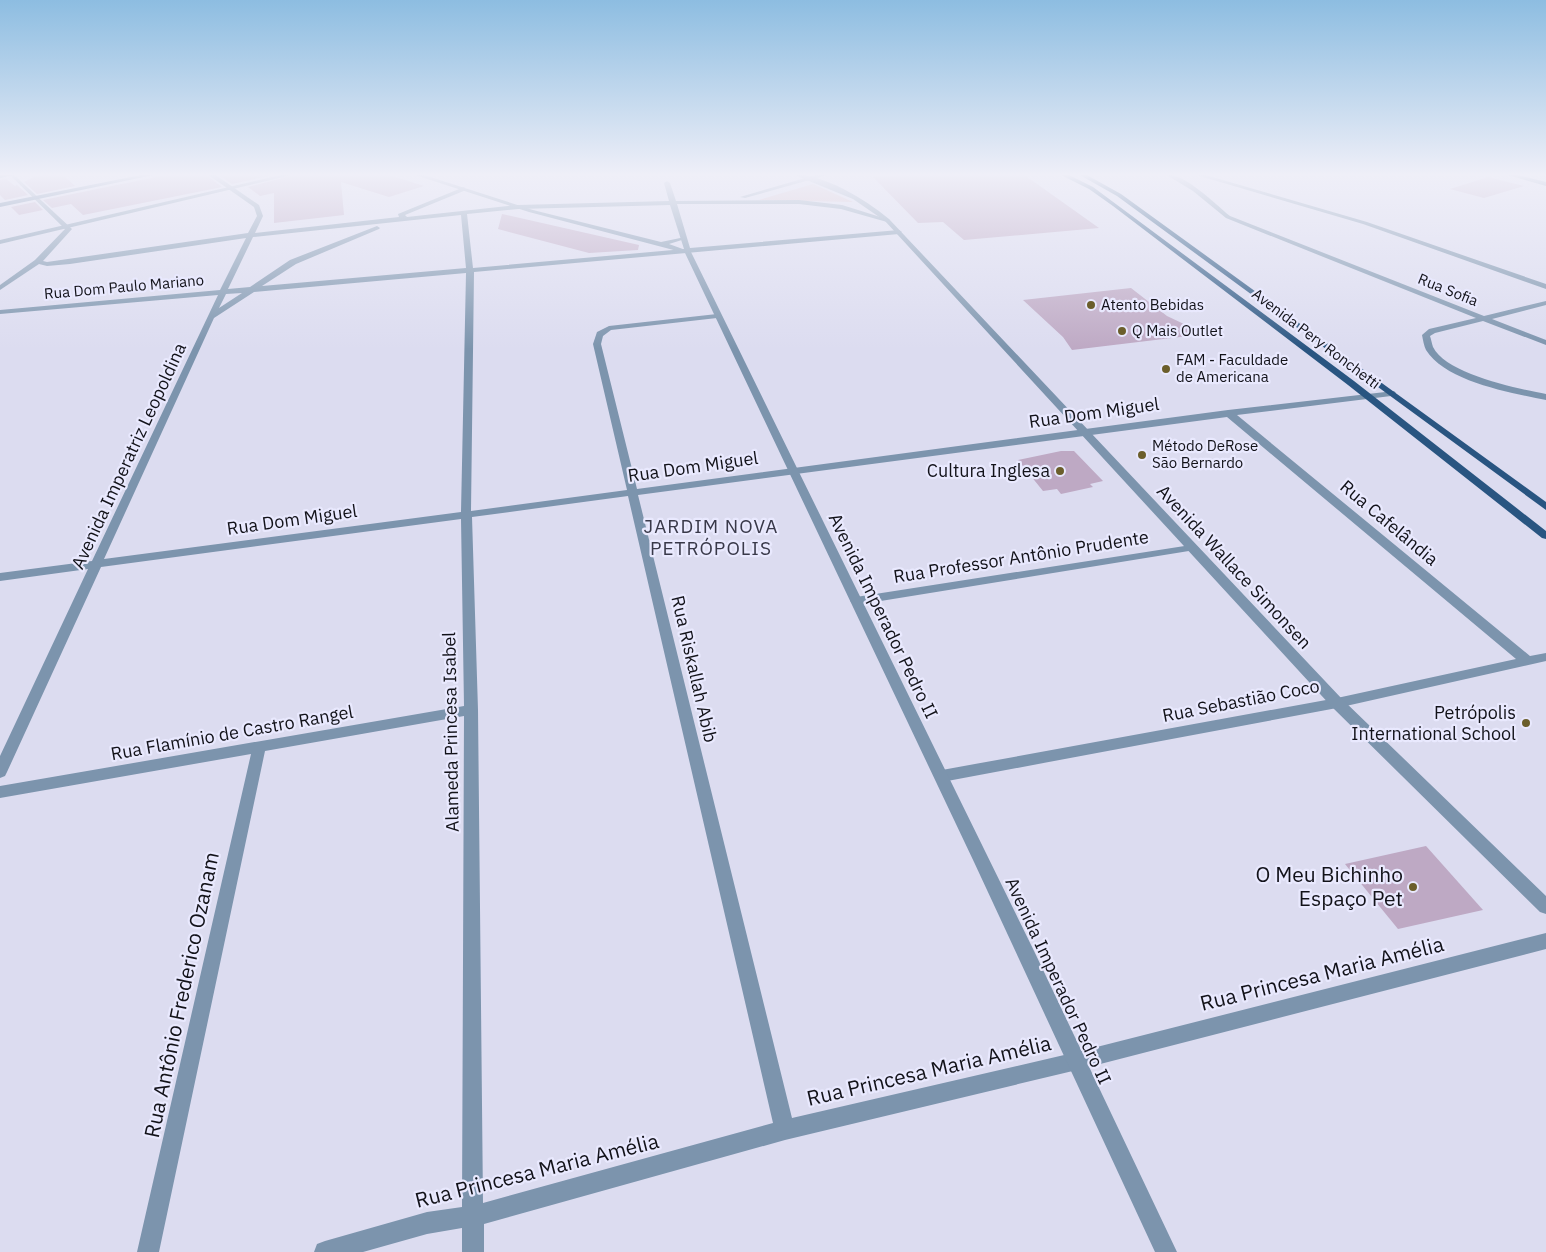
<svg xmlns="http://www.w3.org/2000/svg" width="1546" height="1252" font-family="'IBM Plex Sans',sans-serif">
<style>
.green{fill:#d6bac4}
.building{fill:#bea9c4}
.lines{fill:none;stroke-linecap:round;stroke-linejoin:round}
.minor{fill:#7c94ad;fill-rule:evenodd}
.tertiary{fill:#7c94ad;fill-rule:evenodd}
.secondary{fill:#4d6f94;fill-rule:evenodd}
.primary{fill:#295581;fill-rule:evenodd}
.poi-dot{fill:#6b5e2b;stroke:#e9e9fe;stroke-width:2}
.labels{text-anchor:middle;stroke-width:4.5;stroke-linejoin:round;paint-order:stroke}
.far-street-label{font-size:15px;fill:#121219;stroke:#e9e9fe}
.far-poi-label{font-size:15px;fill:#121219;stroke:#e9e9fe;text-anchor:start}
.street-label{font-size:18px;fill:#121219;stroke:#e9e9fe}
.poi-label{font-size:18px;fill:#121219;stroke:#e9e9fe;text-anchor:end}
.neighbourhood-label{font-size:19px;letter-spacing:1px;fill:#393949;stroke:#e9e9fe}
.near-poi-label{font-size:21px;fill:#121219;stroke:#e9e9fe;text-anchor:end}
.near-street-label{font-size:21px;fill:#121219;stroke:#e9e9fe}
</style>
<rect width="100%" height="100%" fill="#dcdcf0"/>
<!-- green -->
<path class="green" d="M813,184L853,202L759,200Z"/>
<!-- building -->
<g class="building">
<path d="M40,174H62L75,186L37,194L24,182Z"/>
<path d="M171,174H205L222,187L83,215L71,204L52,208L43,200Z"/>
<path d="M217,174H277L232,184Z"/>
<path d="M298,174H386L424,186L389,197L341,182L344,215L274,223V193L260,196L248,187Z"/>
<path d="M914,174H1023L1099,228L964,240L943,222L918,223L873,177Z"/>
<path d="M1488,177L1524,186L1484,198L1450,189Z"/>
<path d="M6,179L15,186L17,185L28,195L5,200L0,195V180Z"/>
<path d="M35,202L43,210L19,215L11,207Z"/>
<path d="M502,214L639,245L638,250L589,253L498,229Z"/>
<path d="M1131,288L1167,316L1205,334L1072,350L1063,337L1023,300Z"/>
<path d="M1061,451H1074L1103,481L1090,484L1093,487L1061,494L1057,489L1043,491L1018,460Z"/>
<path d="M1426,846L1483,910L1398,929L1345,864Z"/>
</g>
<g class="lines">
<!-- minor -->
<g class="minor">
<path d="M9,174H13L72,229L43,261L47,262L248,233L257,216L254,207L207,174H214L259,205L263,216L255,233L399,217L398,214L464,187L466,190L405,215L407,217L518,205L669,201L664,183L667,181L670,183L676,201L799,200L842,205L890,220L887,222L841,209L799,204H677L690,248L899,230L902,232L899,234L474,272L471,511L627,490L593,344L597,332L609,326L717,314L721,316L717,318L611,330L603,336L601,344L637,489L1228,410L1394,391L1396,393L1391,396L1237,415L1530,656L1546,653V661L1337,708L942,782L937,780L935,776L937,772L942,770L1337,698L1516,659L1227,417L638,495L792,1118L1077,1052L1546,933V949L1077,1070L785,1140L484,1224V1252H462V1228L427,1234L363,1252H314L317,1244L325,1241L427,1212L462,1207L464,716L265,751L159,1252H137L251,754L0,798V786L464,706L461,519L101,567L7,772L5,776L0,778V756L88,569L0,581V573L92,561L218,295L0,314V310L220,290L246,238L70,264L47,266L39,264L0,290V285L35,260L65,229ZM670,205L684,249L473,268L467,214L518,209ZM461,215L466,268L262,286L296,264L379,229L380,228L377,226L290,260L250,287L228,289L253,237ZM466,273L461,512L104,559L214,318L254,292ZM242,293L219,308L226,294ZM628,496L773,1123L483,1203L478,710L472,517Z"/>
<path d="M819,174H831L745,198L740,197Z"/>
<path d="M1165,174C1186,174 1214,203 1230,216L1484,316L1546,301V305L1492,319L1546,340V345L1483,321L1435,333L1430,336C1431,339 1432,344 1433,347C1446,374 1519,389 1546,394V400C1512,393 1446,382 1426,350C1424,346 1423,340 1422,335L1429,329L1476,318L1226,218L1193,191Z"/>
<path d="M1191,545L1197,548L1195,550L856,605L850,601L856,597Z"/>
</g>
<!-- tertiary -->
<g class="tertiary">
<path d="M285,174H296L0,244V240Z"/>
<path d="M412,174H421L533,210L661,242L685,237V239L669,244L691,252L1035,953L1177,1252H1155L974,862L685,253L529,212Z"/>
<path d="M792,174C824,174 865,199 889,219L1342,699L1546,896V914L1540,912L1332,707L885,221L853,199Z"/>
<path d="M1193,174H1202L1367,222L1546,284V289L1363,224Z"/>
</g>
<!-- secondary -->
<g class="secondary">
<path d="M146,174H158L0,207V203Z"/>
<path d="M1504,174H1514L1546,182V186Z"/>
</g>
<!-- primary -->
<g class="primary">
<path d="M0,174H18L0,178Z"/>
<path d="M1059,174H1067L1093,187L1354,381L1546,531V539L1542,538L1348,385L1113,206L1089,189Z"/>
<path d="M1078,174H1085L1121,194L1546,502V510L1117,196Z"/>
</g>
</g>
<!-- sky -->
<linearGradient id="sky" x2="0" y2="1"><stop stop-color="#8dbde1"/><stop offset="0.5" stop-color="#efeff8"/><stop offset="1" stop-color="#efeff8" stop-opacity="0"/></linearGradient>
<rect width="1546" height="349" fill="url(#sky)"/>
<!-- markers -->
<g class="poi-dot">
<circle cx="1091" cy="305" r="5"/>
<circle cx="1122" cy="331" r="5"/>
<circle cx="1166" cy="369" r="5"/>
<circle cx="1142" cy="455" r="5"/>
<circle cx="1060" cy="471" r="5"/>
<circle cx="1526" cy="723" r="5"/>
<circle cx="1413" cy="887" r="5"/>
</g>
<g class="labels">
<!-- far-street labels -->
<g class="far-street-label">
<text transform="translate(124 287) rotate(-5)" y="5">Rua Dom Paulo Mariano</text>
<text transform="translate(1448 290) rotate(22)" y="5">Rua Sofia</text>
<text transform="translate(1316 339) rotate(37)" y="5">Avenida Pery Ronchetti</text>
</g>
<!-- far-poi labels -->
<g class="far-poi-label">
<text x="1101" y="310">Atento Bebidas</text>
<text x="1132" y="336">Q Mais Outlet</text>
<text x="1176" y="365">FAM - Faculdade<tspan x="1176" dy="17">de Americana</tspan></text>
<text x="1152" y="451">Método DeRose<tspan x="1152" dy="17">São Bernardo</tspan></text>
</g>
<!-- street labels -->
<g class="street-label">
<text transform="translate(1094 413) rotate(-8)" y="6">Rua Dom Miguel</text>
<text transform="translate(129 456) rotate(-65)" y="6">Avenida Imperatriz Leopoldina</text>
<text transform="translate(693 467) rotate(-8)" y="6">Rua Dom Miguel</text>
<text transform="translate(292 520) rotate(-8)" y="6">Rua Dom Miguel</text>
<text transform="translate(1389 523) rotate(40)" y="6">Rua Cafelândia</text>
<text transform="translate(1021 557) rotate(-9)" y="6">Rua Professor Antônio Prudente</text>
<text transform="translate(1234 567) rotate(47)" y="6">Avenida Wallace Simonsen</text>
<text transform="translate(883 616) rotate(64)" y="6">Avenida Imperador Pedro II</text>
<text transform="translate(694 669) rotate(77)" y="6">Rua Riskallah Abib</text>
<text transform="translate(1241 701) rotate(-11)" y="6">Rua Sebastião Coco</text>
<text transform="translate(451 732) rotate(-91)" y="6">Alameda Princesa Isabel</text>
<text transform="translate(232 733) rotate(-10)" y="6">Rua Flamínio de Castro Rangel</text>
<text transform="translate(1058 981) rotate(65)" y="6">Avenida Imperador Pedro II</text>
</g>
<!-- poi labels -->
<g class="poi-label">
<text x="1050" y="477">Cultura Inglesa</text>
<text x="1516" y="719">Petrópolis<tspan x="1516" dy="21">International School</tspan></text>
</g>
<!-- neighbourhood labels -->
<g class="neighbourhood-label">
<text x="711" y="533">JARDIM NOVA<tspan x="711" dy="22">PETRÓPOLIS</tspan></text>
</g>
<!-- near-poi labels -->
<g class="near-poi-label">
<text x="1403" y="882">O Meu Bichinho<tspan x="1403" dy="24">Espaço Pet</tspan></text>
</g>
<!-- near-street labels -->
<g class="near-street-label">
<text transform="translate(1322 974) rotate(-14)" y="7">Rua Princesa Maria Amélia</text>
<text transform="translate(182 995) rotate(-78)" y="7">Rua Antônio Frederico Ozanam</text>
<text transform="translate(929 1071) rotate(-13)" y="7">Rua Princesa Maria Amélia</text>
<text transform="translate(537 1171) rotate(-14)" y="7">Rua Princesa Maria Amélia</text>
</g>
</g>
</svg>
